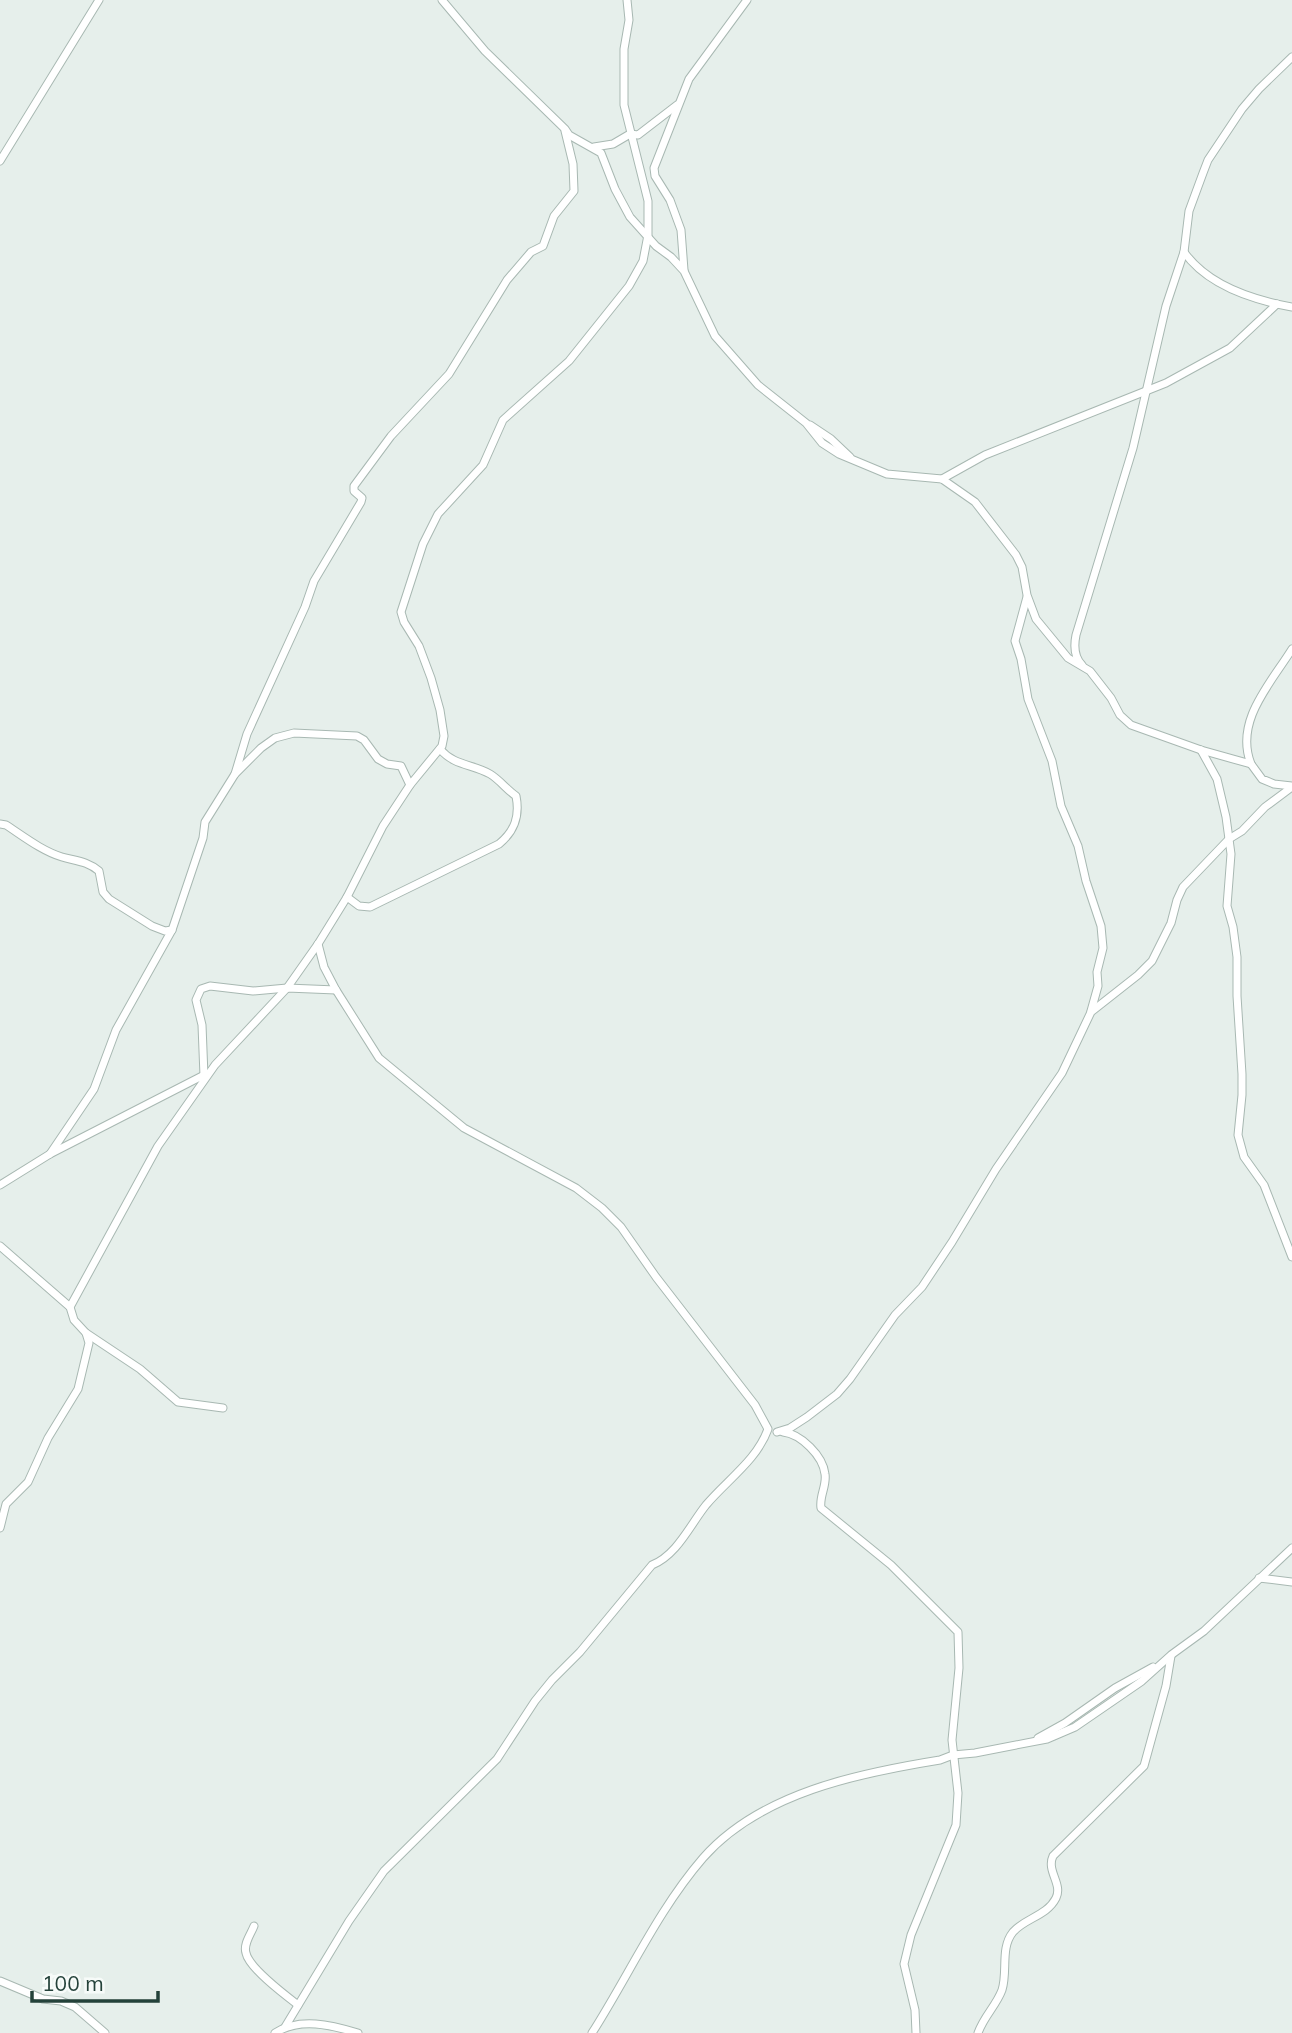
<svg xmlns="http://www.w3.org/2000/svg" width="1292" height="2033" font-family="Mulish,sans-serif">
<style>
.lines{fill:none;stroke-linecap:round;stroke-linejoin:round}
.minor-casing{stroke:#a8b8b2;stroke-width:9}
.minor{stroke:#fff;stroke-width:7}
</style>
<rect width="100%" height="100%" fill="#e6efeb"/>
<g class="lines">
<!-- minor casing -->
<g class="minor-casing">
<g id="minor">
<path d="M442,0L485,51L565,129L569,135L601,153L615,189L630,217L656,246L671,257L684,271L715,336L758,385L806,423L822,443L839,454L887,474L942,479L975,502L1016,555L1022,567L1027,595L1036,619L1068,658L1090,671L1111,698L1120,715L1131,725L1201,750L1251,764L1262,779L1274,784L1292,786"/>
<path d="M594,147L613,144L630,134L638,135L677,105"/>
<path d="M0,161L99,0"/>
<path d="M1184,252C1208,286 1253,300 1292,307"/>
<path d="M684,270L681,230L670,200L655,176L654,168L689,79L747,0"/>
<path d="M810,425L831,439L850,457"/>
<path d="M942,479L985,455L1166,383L1230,348L1277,304"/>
<path d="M1027,597L1015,641L1021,659L1028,699L1052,761L1061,806L1078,846L1086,881L1101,926L1103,948L1097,972L1098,986L1091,1011"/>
<path d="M1082,665C1074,657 1074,645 1076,635L1133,448L1166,306L1184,252L1189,211L1203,173L1208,160L1242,109L1259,89L1292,57"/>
<path d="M1201,750L1217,779L1226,817L1231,854L1227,906L1233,927L1237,957V996L1242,1074V1095L1238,1135L1244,1157L1264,1185L1292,1257"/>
<path d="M1251,764C1234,721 1271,683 1292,649"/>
<path d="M235,774L247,734L305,607L314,581L361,502L362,498L354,491V486L391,436L449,374L507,280L531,252L543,246L554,216L574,191L573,164L565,131"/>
<path d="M0,824L6,825C23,836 42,851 62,857C76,861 87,861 99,871L103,892L109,899L152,926L165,931L172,930"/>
<path d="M347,897L359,906L370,907L499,844C515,831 520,816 516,796C507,790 500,780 490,774C473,764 454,766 440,749"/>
<path d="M204,1076L202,1025L196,1000L201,989L210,986L253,991L287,988L336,990"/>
<path d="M50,1154L94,1089L116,1030L172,930L203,838L205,822L235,774L261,748L275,738L294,733L357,736L364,740L378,759L387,764L401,766L410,785"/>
<path d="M0,1185L50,1154L206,1074"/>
<path d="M0,1246L70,1307L74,1320L86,1333L89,1343L78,1389L48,1438L28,1482L6,1504L0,1528"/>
<path d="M70,1307L158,1146L215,1065L287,988L318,944L347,897L383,826L410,785L442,746L444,736L440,710L431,678L419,646L404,622L401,612L423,544L438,514L483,465L503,420L569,361L629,286L643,261L648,235V201L624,105V49L629,20L627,0"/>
<path d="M86,1333L140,1369L178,1402L223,1408"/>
<path d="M777,1432L790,1428L807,1417L837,1394L850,1379L895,1315L922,1287L952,1242L996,1169L1062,1073L1091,1012L1138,975L1152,961L1171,923L1177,900L1183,887L1229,839L1242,831L1265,807L1292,787"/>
<path d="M783,1432C801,1434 823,1456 825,1474C827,1486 819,1496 821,1508L891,1565L958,1632L959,1668L952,1740L958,1793L956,1825L911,1935L904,1964L915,2010L916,2033"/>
<path d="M1259,1578L1292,1582"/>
<path d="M1038,1738L1065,1723L1115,1688L1153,1667"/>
<path d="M254,1926C251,1934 243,1944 246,1953C249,1968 285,1995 298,2005"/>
<path d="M0,1981L43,1999L61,2001L75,2007L105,2033"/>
<path d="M285,2027L349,1921L384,1871L497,1759L535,1701L552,1680L580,1652L652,1565C677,1555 690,1525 706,1505C727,1480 757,1460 768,1429L755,1405L656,1277L621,1227L602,1208L576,1188L464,1128L379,1058L336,990L324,967L318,944"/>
<path d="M275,2033C300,2017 331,2025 358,2033"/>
<path d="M592,2033C629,1975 658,1910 703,1858C760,1793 859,1773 940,1760L953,1755L975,1753L1047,1739L1075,1727L1142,1681L1171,1655L1204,1631L1292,1548"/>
<path d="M978,2033C984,2016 996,2006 1002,1990C1008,1971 1000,1948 1013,1932C1025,1918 1047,1916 1056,1898C1063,1884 1046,1871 1053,1856L1144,1766L1166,1686L1171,1656"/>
</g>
</g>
<!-- minor -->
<use href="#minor" class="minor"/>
</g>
<!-- scale -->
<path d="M32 1991v10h126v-10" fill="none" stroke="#24423a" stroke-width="3.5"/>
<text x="42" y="1991" font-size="21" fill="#24423a" stroke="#f7fbf9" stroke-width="5" paint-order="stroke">100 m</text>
</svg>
